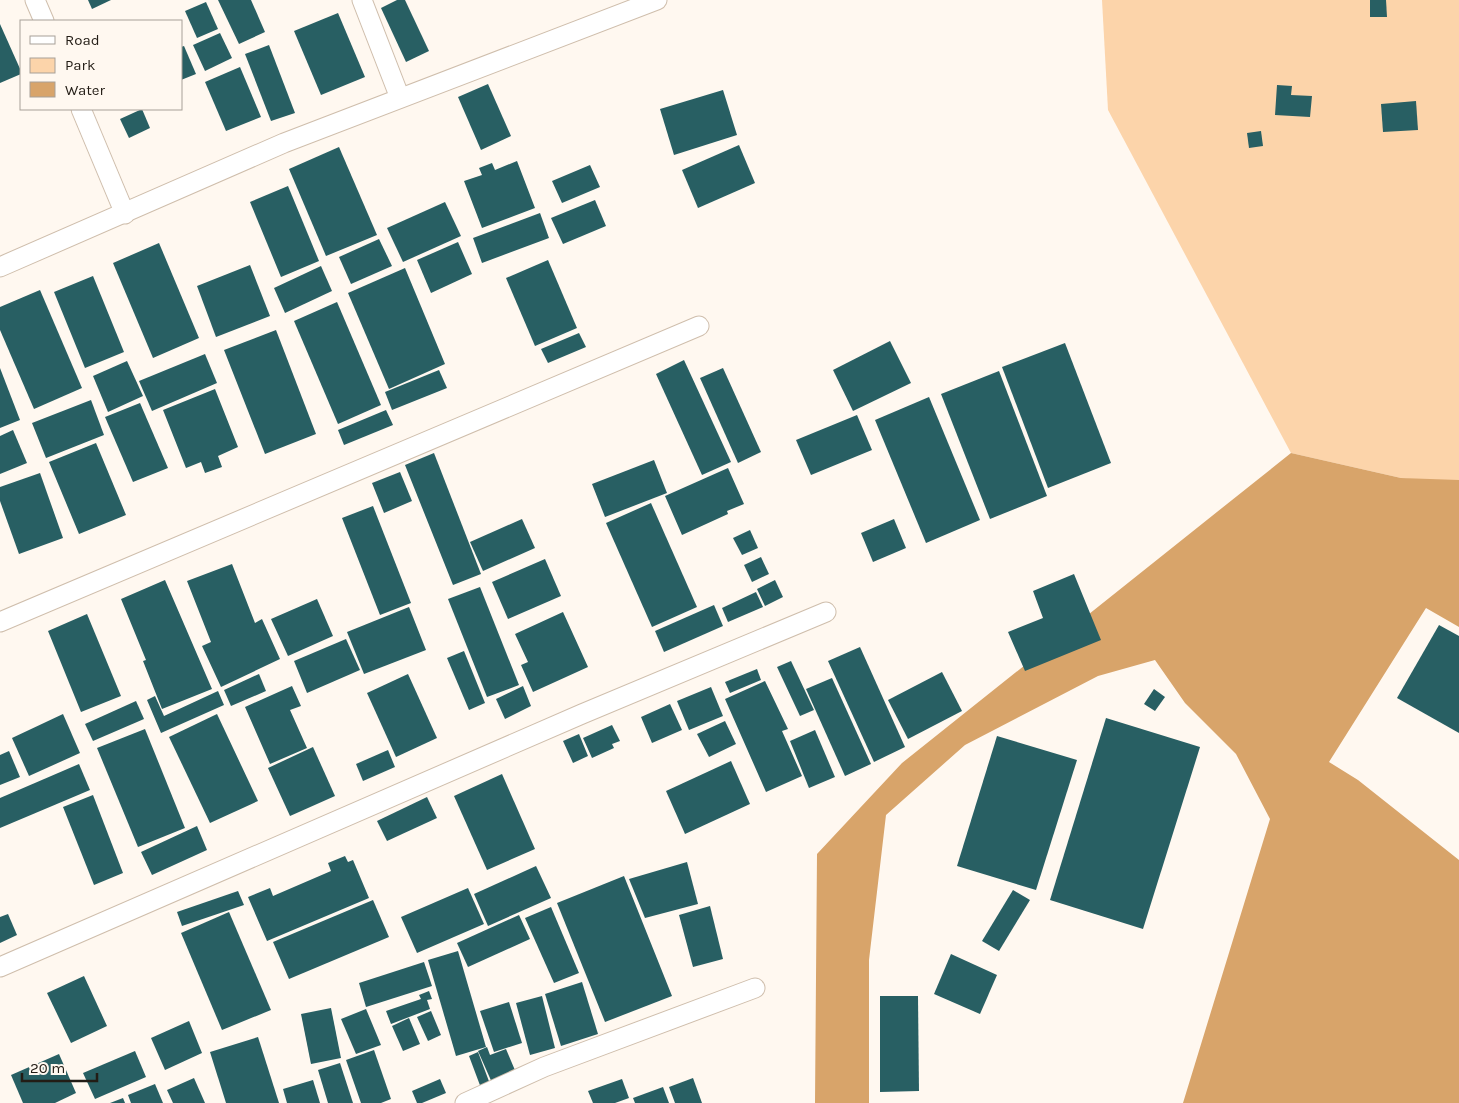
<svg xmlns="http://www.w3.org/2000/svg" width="1459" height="1103" font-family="Karla,sans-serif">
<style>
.green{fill:#fcd4aa}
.water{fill:#d8a46a}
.building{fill:#285f63}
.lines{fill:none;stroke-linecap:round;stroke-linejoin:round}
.minor-casing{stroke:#cfbeac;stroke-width:21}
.minor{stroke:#fff;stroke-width:19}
</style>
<rect width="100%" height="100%" fill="#fff8f0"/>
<!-- green -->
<path class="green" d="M1102,0H1459V481H1430L1401,478L1291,453L1108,110Z"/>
<!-- water -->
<path class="water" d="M1291,453L1401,478L1459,480V627L1426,608L1329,762L1358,780L1459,860V1103H1183L1270,819L1236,754L1185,703L1155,660L1098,676L965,745L886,815L869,960V1103H815L817,854L902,763Z"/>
<!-- building -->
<g class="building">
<path d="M88,0H111L92,9Z"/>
<path d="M218,0H251L265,32L239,44Z"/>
<path d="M397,0H405L429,51L406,62L381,8Z"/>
<path d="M1370,0H1386L1387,17H1370Z"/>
<path d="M206,2L218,29L197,38L185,11Z"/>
<path d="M338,13L365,77L321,95L294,31Z"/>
<path d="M0,24L21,71V74L0,83Z"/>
<path d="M220,33L232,58L205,71L193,45Z"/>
<path d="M269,45L295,113L271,121L245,54Z"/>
<path d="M184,46L196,74L181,80V47Z"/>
<path d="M240,67L261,117L226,131L205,82Z"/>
<path d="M488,84L511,136L481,150L458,97Z"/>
<path d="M1277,85L1292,86L1291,95L1312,96L1310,117L1275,115Z"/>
<path d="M723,90L737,135L674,155L660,109Z"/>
<path d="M1416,101L1418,130L1383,132L1381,104Z"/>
<path d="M142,109L150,128L129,138L120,119Z"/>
<path d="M1261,131L1263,146L1249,148L1247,133Z"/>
<path d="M739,145L755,183L698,208L682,170Z"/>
<path d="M339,147L377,235L326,256L289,169Z"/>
<path d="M517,161L535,208L482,228L464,181L482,175L479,168L492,163L495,170Z"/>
<path d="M590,165L600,187L562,203L552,181Z"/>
<path d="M288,186L319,261L281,277L250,202Z"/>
<path d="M595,200L606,226L563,244L551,218Z"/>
<path d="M445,202L461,236L403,262L387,228Z"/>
<path d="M540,213L549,238L482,263L473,238Z"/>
<path d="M379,239L392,266L351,284L339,257Z"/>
<path d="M458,242L472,274L431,293L417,260Z"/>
<path d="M159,243L199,338L153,358L113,263Z"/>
<path d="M548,260L577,328L535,346L506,278Z"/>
<path d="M250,265L270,316L216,337L197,286Z"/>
<path d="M321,266L332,291L285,313L274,288Z"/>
<path d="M405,268L445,364L389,389L348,293Z"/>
<path d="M93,276L124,352L85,368L54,292Z"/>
<path d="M40,290L82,388L34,409L0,330V307Z"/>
<path d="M337,302L381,405L338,424L294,321Z"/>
<path d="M276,330L316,434L265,454L224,350Z"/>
<path d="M579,333L586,347L548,363L541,349Z"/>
<path d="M890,341L911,383L853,411L833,370Z"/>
<path d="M1065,343L1111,463L1048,488L1002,367Z"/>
<path d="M205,354L217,383L152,411L139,381Z"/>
<path d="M684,360L731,462L702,475L656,374Z"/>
<path d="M127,361L143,396L108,412L93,376Z"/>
<path d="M0,368L20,420L0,428Z"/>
<path d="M723,368L761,452L738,463L700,378Z"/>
<path d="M439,370L447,388L392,410L385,392Z"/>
<path d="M999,371L1047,496L990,519L941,394Z"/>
<path d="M215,389L238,447L218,456L222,467L205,473L201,462L186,468L163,410Z"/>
<path d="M929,397L980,520L926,543L875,420Z"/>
<path d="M91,400L104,435L46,458L32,423Z"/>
<path d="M140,403L168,468L133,482L105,417Z"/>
<path d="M386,410L393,425L344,445L338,430Z"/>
<path d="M857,415L872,450L811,475L796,440Z"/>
<path d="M13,430L27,463L0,474V436Z"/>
<path d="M96,443L126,515L79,534L49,462Z"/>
<path d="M434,453L481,574L453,585L405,465Z"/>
<path d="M654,460L667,493L605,517L592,484Z"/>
<path d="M728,468L744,504L727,511L728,514L682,535L665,496Z"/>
<path d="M400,472L412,501L384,513L372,483Z"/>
<path d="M40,473L63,538L19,554L0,501V487Z"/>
<path d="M651,503L697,607L652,627L606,523Z"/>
<path d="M373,506L411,603L380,615L342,518Z"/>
<path d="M522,519L535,548L483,571L470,542Z"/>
<path d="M894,519L906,548L873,562L861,533Z"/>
<path d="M750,530L758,548L742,555L733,538Z"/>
<path d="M761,557L769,574L752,582L744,565Z"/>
<path d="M545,559L561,596L508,619L492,582Z"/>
<path d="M232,564L255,623L262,619L280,659L221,687L202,646L211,642L187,581Z"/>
<path d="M1074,574L1101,640L1025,671L1008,632L1043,618L1033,591Z"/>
<path d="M165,580L212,689L162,709L143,661L146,660L121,599Z"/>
<path d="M775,580L783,597L765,606L757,589Z"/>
<path d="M480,587L519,685L487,697L448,599Z"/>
<path d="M756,592L763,607L728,622L722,608Z"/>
<path d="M317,599L333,636L288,656L271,619Z"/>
<path d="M714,605L723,626L664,652L655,631Z"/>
<path d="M409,607L426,650L364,674L347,632Z"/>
<path d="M563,612L588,667L533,692L521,665L528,662L515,634Z"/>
<path d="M87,614L121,696L81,712L48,631Z"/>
<path d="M1439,625L1459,636V733L1397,698Z"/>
<path d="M346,639L360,670L307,693L294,661Z"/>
<path d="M860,647L905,747L874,762L828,661Z"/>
<path d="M464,651L485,703L469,710L447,658Z"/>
<path d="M791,661L814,710L800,716L777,667Z"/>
<path d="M757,669L761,680L730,693L725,682Z"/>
<path d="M942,672L962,711L908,739L888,700Z"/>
<path d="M259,674L266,691L231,706L224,690Z"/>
<path d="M408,674L437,738L396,757L367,693Z"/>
<path d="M832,678L871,764L845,776L806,689Z"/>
<path d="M765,681L788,729L782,731L802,776L766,792L725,699Z"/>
<path d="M292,686L301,706L290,710L307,748L270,764L245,707Z"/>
<path d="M523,686L531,706L505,719L496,699Z"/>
<path d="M711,687L723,716L689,730L677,701Z"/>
<path d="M1154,689L1165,697L1155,711L1144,704Z"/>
<path d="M218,691L224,705L161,733L147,700L155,696L164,716Z"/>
<path d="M136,701L144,719L93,741L85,724Z"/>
<path d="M670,704L682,730L652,743L641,717Z"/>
<path d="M63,714L80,753L29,776L12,738Z"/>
<path d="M217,714L258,801L210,823L169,737Z"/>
<path d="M1106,718L1200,747L1143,929L1050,900Z"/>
<path d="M725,721L736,744L709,757L697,734Z"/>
<path d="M612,725L620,741L612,744L614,748L592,758L583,738Z"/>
<path d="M145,729L185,828L138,847L97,748Z"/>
<path d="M815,730L835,777L809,788L790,741Z"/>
<path d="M579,734L588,756L573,763L563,741Z"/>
<path d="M997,736L1077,760L1036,890L957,866Z"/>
<path d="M313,747L335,796L290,816L268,768Z"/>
<path d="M388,750L395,767L363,781L356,764Z"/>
<path d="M9,751L20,777L0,785V755Z"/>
<path d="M731,761L750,804L685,834L666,791Z"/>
<path d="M79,764L90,790L0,828V798Z"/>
<path d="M502,774L535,849L487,870L454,796Z"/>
<path d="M93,795L123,873L94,885L63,807Z"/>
<path d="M427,797L437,818L387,841L377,821Z"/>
<path d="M197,826L207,850L152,875L141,852Z"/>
<path d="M345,856L348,862L353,860L369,898L267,941L248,897L270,888L273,896L331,871L328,863Z"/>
<path d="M687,862L698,904L645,918L629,879Z"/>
<path d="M536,866L551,898L488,926L474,894Z"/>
<path d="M624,876L672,996L605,1022L557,903Z"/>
<path d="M468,888L484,924L417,953L401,917Z"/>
<path d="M1013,890L1030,900L999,951L982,941Z"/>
<path d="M238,891L244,905L182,926L177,912Z"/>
<path d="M373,900L389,937L289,979L273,942Z"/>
<path d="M710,906L723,959L693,967L679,915Z"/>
<path d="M551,907L579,973L554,983L525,918Z"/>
<path d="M229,912L271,1010L222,1030L181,933Z"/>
<path d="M8,914L17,935L0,943V917Z"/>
<path d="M519,915L530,939L468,967L457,943Z"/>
<path d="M458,951L486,1047L456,1056L428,960Z"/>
<path d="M951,954L997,975L980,1014L934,994Z"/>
<path d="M424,962L432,986L366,1007L359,983Z"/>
<path d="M84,976L107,1026L71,1043L47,993Z"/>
<path d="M582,982L598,1034L561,1046L545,994Z"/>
<path d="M429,991L432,999L427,1000L430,1009L391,1024L386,1011L421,999L419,995Z"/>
<path d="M542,996L555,1048L530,1055L516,1003Z"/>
<path d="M880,996H918L919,1091L880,1092Z"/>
<path d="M509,1002L522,1043L494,1052L480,1011Z"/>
<path d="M331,1008L341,1058L311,1064L301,1014Z"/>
<path d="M366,1009L381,1045L356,1054L341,1019Z"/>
<path d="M431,1011L441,1035L428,1041L417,1017Z"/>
<path d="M409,1018L420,1044L403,1051L392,1026Z"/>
<path d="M189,1021L202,1053L165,1070L151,1038Z"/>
<path d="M258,1037L279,1103H226L210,1052Z"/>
<path d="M487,1047L490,1055L506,1049L517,1075L493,1085L478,1051Z"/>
<path d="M374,1050L391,1099L381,1103H361L346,1060Z"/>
<path d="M135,1051L146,1077L95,1099L83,1073Z"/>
<path d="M478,1052L490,1084L481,1088L469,1056Z"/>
<path d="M59,1054L76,1093L55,1103H23L11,1075Z"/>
<path d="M340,1063L353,1103H328L318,1070Z"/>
<path d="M194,1078L205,1103H173L167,1090Z"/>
<path d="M693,1078L702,1103H675L669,1087Z"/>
<path d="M440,1079L446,1093L422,1103H417L412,1091Z"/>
<path d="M622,1079L629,1098L615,1103H593L588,1091Z"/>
<path d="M313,1080L320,1103H287L283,1089Z"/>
<path d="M155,1084L163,1103H131L128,1095Z"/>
<path d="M663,1087L669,1103H635L633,1098Z"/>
<path d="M123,1098L125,1103H110Z"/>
</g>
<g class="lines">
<!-- minor casing -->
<g class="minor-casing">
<g id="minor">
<path d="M35,0L44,21"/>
<path d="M362,0L400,98"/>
<path d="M81,109L125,214"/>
<path d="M0,267L284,143L657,0"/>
<path d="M0,622L699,326"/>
<path d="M0,967L582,714L826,612"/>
<path d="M465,1103L544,1067L755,988"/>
</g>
</g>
<!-- minor -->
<use href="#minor" class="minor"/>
</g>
<!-- legend -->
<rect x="20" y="20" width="162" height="90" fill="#fff8f0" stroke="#a7a098"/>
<rect x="30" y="36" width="25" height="8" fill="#ffffff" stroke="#a7a098"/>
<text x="65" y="45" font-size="15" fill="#221c15">Road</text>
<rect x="30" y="58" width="25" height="15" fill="#fcd4aa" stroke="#a7a098"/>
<text x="65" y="70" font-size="15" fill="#221c15">Park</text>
<rect x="30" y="82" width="25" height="15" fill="#d8a46a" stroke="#a7a098"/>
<text x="65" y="95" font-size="15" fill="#221c15">Water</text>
<!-- scale -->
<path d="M22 1073v8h75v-8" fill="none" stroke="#221c15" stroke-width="2.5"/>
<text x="30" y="1073" font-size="15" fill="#221c15" stroke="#fff8f0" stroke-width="4" paint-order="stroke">20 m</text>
</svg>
